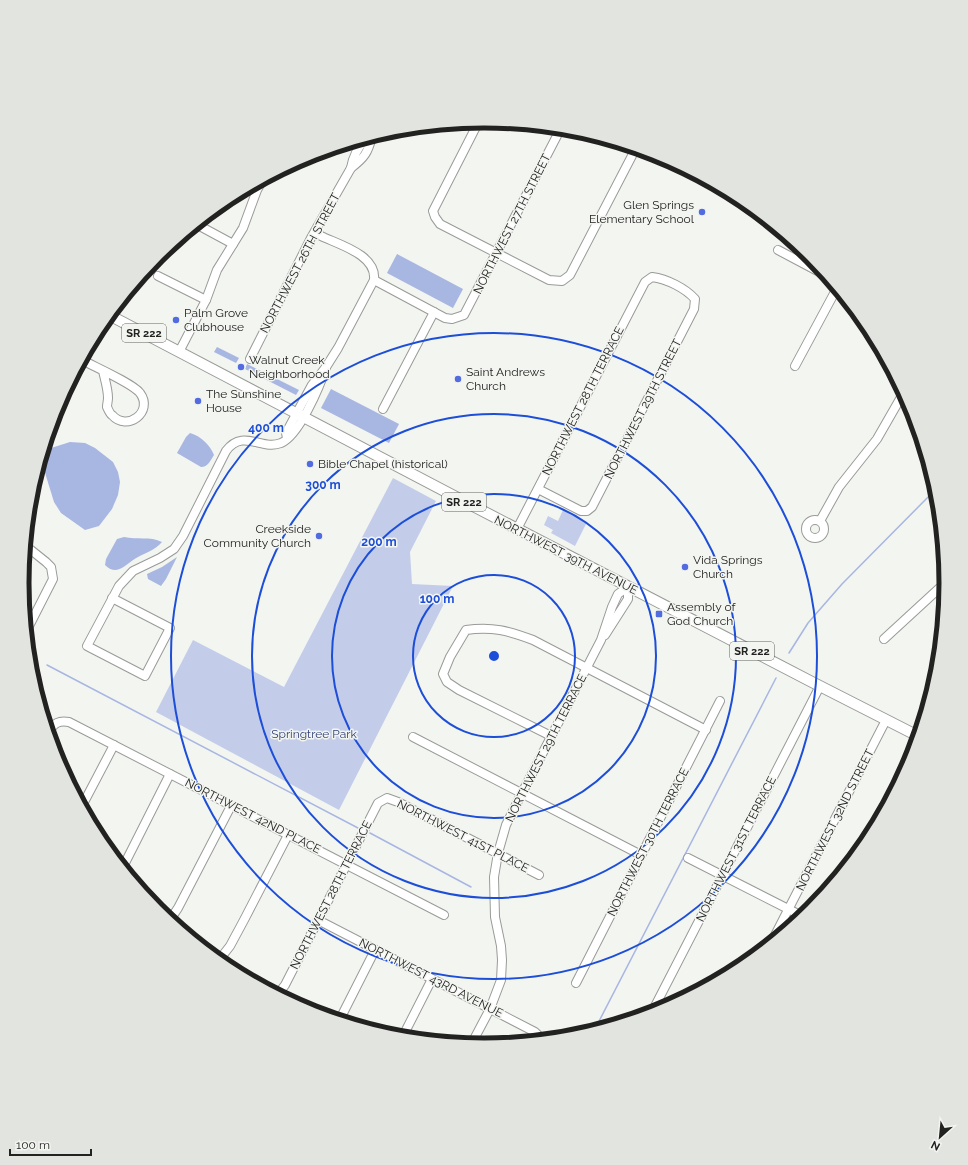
<svg xmlns="http://www.w3.org/2000/svg" width="968" height="1165" font-family="Raleway,sans-serif">
<style>
.green{fill:#c3cdea}
.water{fill:#a8b6e2}
.lines{fill:none;stroke-linecap:round;stroke-linejoin:round}
.stream{stroke:#a8b6e2;stroke-width:1.5}
.minor-casing{stroke:#989b97;stroke-width:10}
.major-casing{stroke:#989b97;stroke-width:12}
.minor{stroke:#fff;stroke-width:8}
.major{stroke:#fff;stroke-width:10}
.ring{fill:none;stroke:#1d4ed8;stroke-width:2}
.poi-dot{fill:#526be1;stroke:#f3f5f1;stroke-width:1.5}
.labels{text-anchor:middle;stroke-width:3;stroke-linejoin:round;paint-order:stroke}
.shield{fill:#f3f5f1;stroke:#61625f;stroke-width:1}
.shield-label{font-size:11px;font-weight:bold;fill:#222321}
.poi-label{font-size:12px;fill:#222321;stroke:#f3f5f1;text-anchor:start}
.street-label{font-size:12px;fill:#222321;stroke:#f3f5f1}
.park-label{font-size:12px;fill:#334279;stroke:#f3f5f1}
.rim{fill:none;stroke:#222321;stroke-width:5}
.centre{fill:#1d4ed8;stroke:#f3f5f1;stroke-width:2}
.ring-label{font-size:12px;text-anchor:middle;font-weight:bold;fill:#1d4ed8;stroke:#f3f5f1;stroke-width:3;stroke-linejoin:round;paint-order:stroke}
</style>
<rect width="100%" height="100%" fill="#f3f5f1"/>
<!-- green -->
<g class="green">
<path d="M393,478L436,501L410,552L412,584L453,586L339,810L156,712L193,640L284,687Z"/>
<path d="M563,510L587,522L575,546L551,533L553,530L544,525L548,516L558,521Z"/>
</g>
<!-- water -->
<g class="water">
<path d="M397,254L463,289L453,308L387,273Z"/>
<path d="M217,347L239,358L236,363L214,352Z"/>
<path d="M247,364L299,390L296,395L245,369Z"/>
<path d="M331,389L399,424L389,443L321,408Z"/>
<path d="M190,433C201,436 210,445 214,455C210,461 208,467 201,467L177,453L186,437Z"/>
<path d="M70,442L85,443L95,448L113,462L118,472L120,482L118,495L112,509L99,526L85,530L61,513L54,502L42,463V457L48,449Z"/>
<path d="M124,537C137,540 150,536 162,542C155,550 147,552 138,557C131,560 124,569 116,570C111,570 108,568 105,565L106,559L117,539Z"/>
<path d="M177,557L166,579L161,586L148,579L147,574L162,567Z"/>
</g>
<g class="lines">
<!-- stream -->
<g class="stream">
<path d="M789,653L808,623L842,584L936,489"/>
<path d="M47,665L358,828"/>
<path d="M370,833L471,887"/>
<path d="M595,1029L776,678"/>
</g>
<!-- minor casing -->
<g class="minor-casing">
<g id="minor">
<path d="M479,121L433,211L435,217L440,224L549,280L562,281L570,275L636,148"/>
<path d="M351,168C364,158 368,153 372,136"/>
<path d="M196,224L233,244"/>
<path d="M778,250L827,276"/>
<path d="M158,276L206,300"/>
<path d="M374,280L445,318L452,319L464,315L561,128"/>
<path d="M179,352L206,300L217,270L243,228L257,190L263,179"/>
<path d="M250,359L311,238L351,168C353,156 358,147 366,138"/>
<path d="M82,360C95,367 132,383 140,393C154,412 127,432 112,415C110,414 108,409 107,407C107,404 108,401 108,398C108,389 105,380 103,371"/>
<path d="M795,366L837,288"/>
<path d="M57,406L71,380"/>
<path d="M383,409L434,312"/>
<path d="M287,438L286,433L312,385L326,367L338,348L374,280C377,255 340,245 321,236L316,231"/>
<path d="M29,511L33,505"/>
<circle cx="815" cy="529" r="9"/>
<path d="M820,521L839,487L877,439L904,392"/>
<path d="M517,529L645,282L652,277C667,279 685,288 695,299L694,309L592,507L587,511H581L538,489"/>
<path d="M26,546L46,562L51,567L53,579L27,630"/>
<path d="M112,598L170,628L145,676L87,646L119,586L133,571L160,558L174,549L183,536L226,451C243,428 262,451 281,443C299,436 320,386 326,367"/>
<path d="M605,635L628,599V587"/>
<path d="M884,639L946,582"/>
<path d="M49,732C54,723 59,720 69,722L444,915"/>
<path d="M551,736L459,690L447,682L443,674L450,657L466,630C492,626 509,631 533,640L706,730"/>
<path d="M413,737L641,855"/>
<path d="M82,806L114,745"/>
<path d="M688,858L802,916"/>
<path d="M123,867L170,774"/>
<path d="M170,920L178,908L231,806"/>
<path d="M318,920L535,1032L542,1039"/>
<path d="M772,941L886,720"/>
<path d="M219,960L230,946L244,920L288,835"/>
<path d="M576,983L720,701"/>
<path d="M278,994L285,985L378,803L387,798L398,802L539,875"/>
<path d="M652,1012L820,686"/>
<path d="M340,1019L375,950"/>
<path d="M403,1036L432,979"/>
<path d="M472,1043L490,1009L501,980L502,960L501,946L495,917L494,877L498,853L506,825L522,793L601,640L612,607L618,594L628,587"/>
</g>
</g>
<!-- major casing -->
<g class="major-casing">
<path id="major" d="M109,315L477,508L810,681L918,736"/>
</g>
<!-- minor -->
<use href="#minor" class="minor"/>
<!-- major -->
<use href="#major" class="major"/>
</g>
<!-- distance rings -->
<g class="ring">
<circle cx="494" cy="656" r="81"/>
<circle cx="494" cy="656" r="162"/>
<circle cx="494" cy="656" r="242"/>
<circle cx="494" cy="656" r="323"/>
</g>
<!-- markers -->
<g class="poi-dot">
<circle cx="702" cy="212" r="4"/>
<circle cx="176" cy="320" r="4"/>
<circle cx="241" cy="367" r="4"/>
<circle cx="458" cy="379" r="4"/>
<circle cx="198" cy="401" r="4"/>
<circle cx="310" cy="464" r="4"/>
<circle cx="319" cy="536" r="4"/>
<circle cx="685" cy="567" r="4"/>
<rect x="655" y="610" width="8" height="8" rx="2"/>
</g>
<g class="labels">
<!-- shield labels -->
<g class="shield">
<rect x="122" y="324" width="44" height="18" rx="3"/>
<rect x="442" y="493" width="44" height="18" rx="3"/>
<rect x="730" y="642" width="44" height="18" rx="3"/>
</g>
<g class="shield-label">
<text x="144" y="337">SR 222</text>
<text x="464" y="506">SR 222</text>
<text x="752" y="655">SR 222</text>
</g>
<!-- poi labels -->
<g class="poi-label">
<text x="694" y="209" text-anchor="end">Glen Springs<tspan x="694" dy="14">Elementary School</tspan></text>
<text x="184" y="317">Palm Grove<tspan x="184" dy="14">Clubhouse</tspan></text>
<text x="249" y="364">Walnut Creek<tspan x="249" dy="14">Neighborhood</tspan></text>
<text x="466" y="376">Saint Andrews<tspan x="466" dy="14">Church</tspan></text>
<text x="206" y="398">The Sunshine<tspan x="206" dy="14">House</tspan></text>
<text x="318" y="468">Bible Chapel (historical)</text>
<text x="311" y="533" text-anchor="end">Creekside<tspan x="311" dy="14">Community Church</tspan></text>
<text x="693" y="564">Vida Springs<tspan x="693" dy="14">Church</tspan></text>
<text x="667" y="611">Assembly of<tspan x="667" dy="14">God Church</tspan></text>
</g>
<!-- street labels -->
<g class="street-label">
<text transform="translate(512 224) rotate(-63)" y="4">NORTHWEST 27TH STREET</text>
<text transform="translate(300 263) rotate(-62)" y="4">NORTHWEST 26TH STREET</text>
<text transform="translate(583 401) rotate(-63)" y="4">NORTHWEST 28TH TERRACE</text>
<text transform="translate(643 409) rotate(-63)" y="4">NORTHWEST 29TH STREET</text>
<text transform="translate(566 555) rotate(27)" y="4">NORTHWEST 39TH AVENUE</text>
<text transform="translate(546 748) rotate(-63)" y="4">NORTHWEST 29TH TERRACE</text>
<text transform="translate(253 816) rotate(27)" y="4">NORTHWEST 42ND PLACE</text>
<text transform="translate(835 820) rotate(-63)" y="4">NORTHWEST 32ND STREET</text>
<text transform="translate(463 836) rotate(27)" y="4">NORTHWEST 41ST PLACE</text>
<text transform="translate(648 842) rotate(-63)" y="4">NORTHWEST 30TH TERRACE</text>
<text transform="translate(736 849) rotate(-63)" y="4">NORTHWEST 31ST TERRACE</text>
<text transform="translate(331 895) rotate(-63)" y="4">NORTHWEST 28TH TERRACE</text>
<text transform="translate(431 978) rotate(27)" y="4">NORTHWEST 43RD AVENUE</text>
</g>
<!-- park labels -->
<g class="park-label">
<text x="314" y="738">Springtree Park</text>
</g>
</g>
<!-- crop -->
<path d="M0 0H968V1165H0ZM29 583a455 455 0 1 1 910 0a455 455 0 1 1-910 0Z" fill="#e2e4e0" fill-rule="evenodd"/>
<path class="rim" d="M29 583a455 455 0 1 1 910 0a455 455 0 1 1-910 0Z"/>
<circle cx="494" cy="656" r="6" class="centre"/>
<g class="ring-label">
<text x="266" y="432">400 m</text>
<text x="323" y="489">300 m</text>
<text x="379" y="546">200 m</text>
<text x="437" y="603">100 m</text>
</g>
<!-- north arrow -->
<g transform="translate(940 1137) rotate(207)" stroke="#f3f5f1" stroke-width="3" paint-order="stroke">
<path d="M0-3L7 15L0 10L-7 15Z" fill="#222321"/>
<text y="-6" font-size="11" font-weight="bold" text-anchor="middle" fill="#222321">N</text>
</g>
<!-- scale -->
<path d="M10 1149v6h81v-6" fill="none" stroke="#222321" stroke-width="2"/>
<text x="16" y="1149" font-size="12" fill="#222321" stroke="#f3f5f1" stroke-width="3" paint-order="stroke">100 m</text>
</svg>
